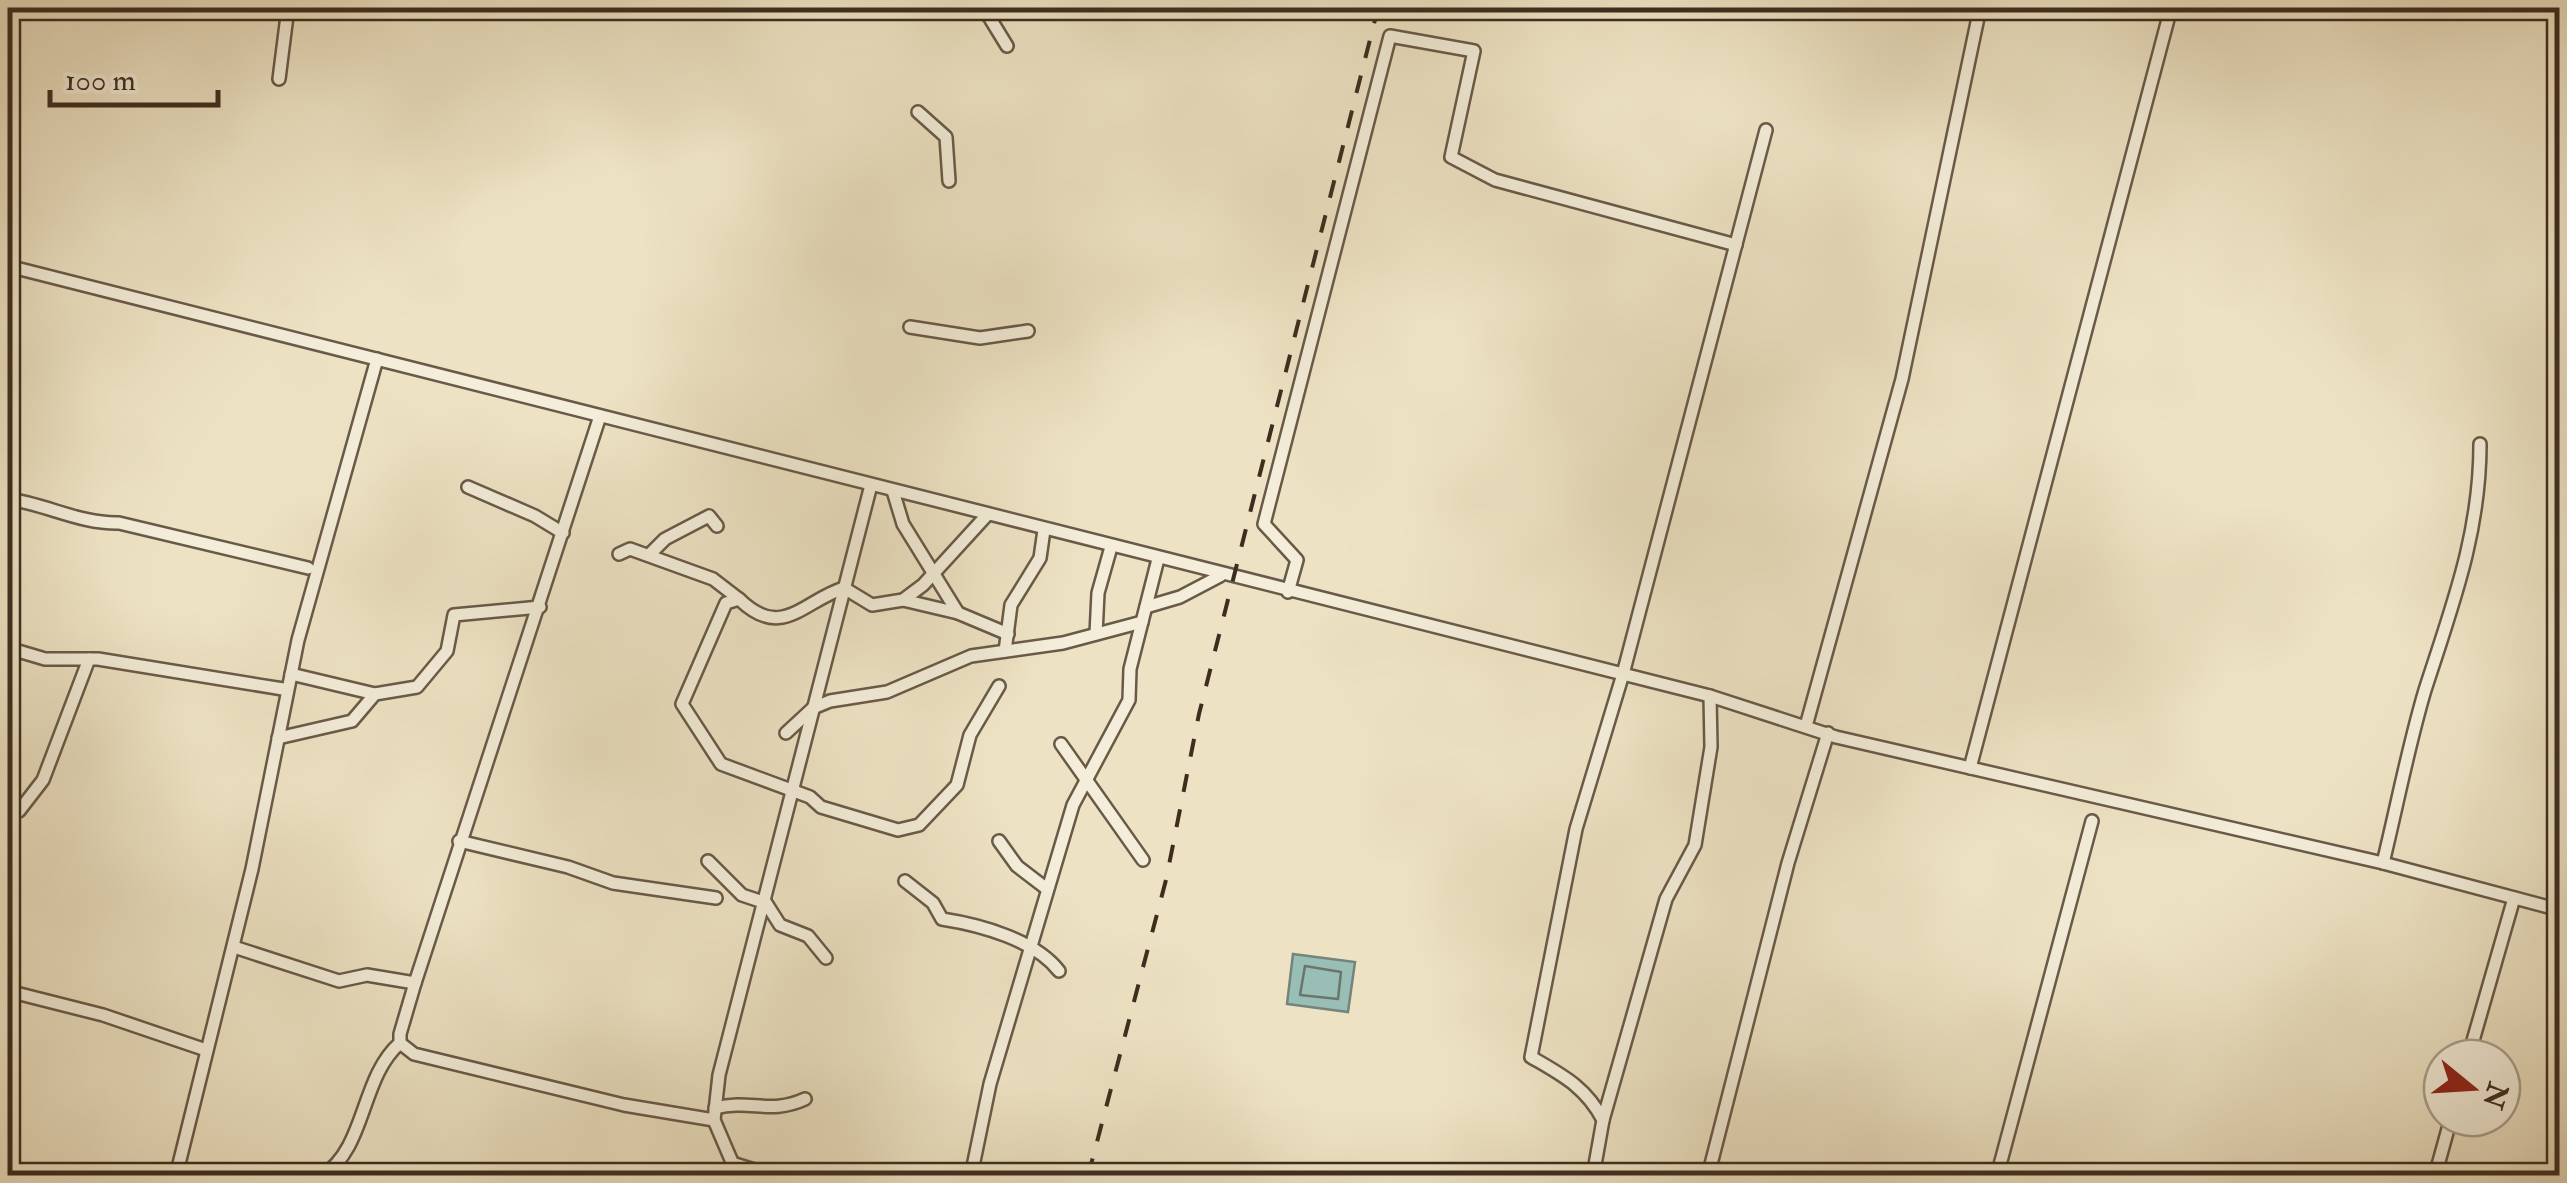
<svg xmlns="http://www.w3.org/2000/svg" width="2567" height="1183" font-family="'IM FELL Double Pica',serif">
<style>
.water{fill:#99beb6;stroke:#74847a;stroke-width:2.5}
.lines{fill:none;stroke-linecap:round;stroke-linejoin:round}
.shore{stroke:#6b766a;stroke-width:2.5}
.minor-casing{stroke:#695a48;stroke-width:16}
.minor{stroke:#f3edd9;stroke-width:11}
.rail{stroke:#3d2d1f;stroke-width:4;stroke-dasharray:18 18;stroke-linecap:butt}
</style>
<rect width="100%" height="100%" fill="#ede3c4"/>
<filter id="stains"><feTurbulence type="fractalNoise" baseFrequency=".002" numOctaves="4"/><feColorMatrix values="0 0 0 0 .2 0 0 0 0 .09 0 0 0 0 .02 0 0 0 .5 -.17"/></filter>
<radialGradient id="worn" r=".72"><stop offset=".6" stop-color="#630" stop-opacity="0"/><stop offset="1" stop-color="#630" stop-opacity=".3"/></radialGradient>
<!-- water -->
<path class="water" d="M1293,954L1355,962L1348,1012L1287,1004Z"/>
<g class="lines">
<!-- shore -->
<path class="shore" d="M1305,966L1341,972L1338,999L1300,995Z"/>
<!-- minor casing -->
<g class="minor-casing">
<g id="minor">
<path d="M967,8L988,15L1007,46"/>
<path d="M279,79L288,8"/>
<path d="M918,112L946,137L949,181"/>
<path d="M8,266L1710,696L1836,737L2383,863L2560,910"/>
<path d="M910,327L980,338L1028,331"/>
<path d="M468,487L535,516L563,533"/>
<path d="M893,491L903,524L958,613"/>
<path d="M8,499C46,504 80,524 119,523L308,568"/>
<path d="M987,515L923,585L903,600L872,605L844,588C803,601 782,641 739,599L726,603L682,704L721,764L810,797L821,807L898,830L919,825L957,785L970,735L999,686"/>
<path d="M619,554L630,549L713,579L739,599"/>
<path d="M649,555L665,539L709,516L717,526"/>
<path d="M1288,592L1297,560L1264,524L1390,36L1474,51L1451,157L1495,180L1736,245"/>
<path d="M903,600L958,613L1008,634"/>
<path d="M1146,607L1180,597L1220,576"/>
<path d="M1096,634L1098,593L1111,547"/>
<path d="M8,648L45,659H98L283,689"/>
<path d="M1005,651L1011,605L1040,558L1044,530"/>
<path d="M291,674L375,694"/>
<path d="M1806,726L1902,379L1980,8"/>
<path d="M786,733L813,708L830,701L887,692L971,656L1063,643L1142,622"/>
<path d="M278,738L352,721L375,694L417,687L447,651L454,615L540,607"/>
<path d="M1061,744L1143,860"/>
<path d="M1970,768L2171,8"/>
<path d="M8,808L19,811L43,780L89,659"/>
<path d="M459,841L568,867L613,883L716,898"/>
<path d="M999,841L1017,866L1047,889"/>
<path d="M708,861L742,895L766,903L780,925L808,936L826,958"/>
<path d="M2383,863C2397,806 2408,747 2425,690C2452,606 2480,534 2480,444"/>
<path d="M905,881L933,903L942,919C981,925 1035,940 1059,971"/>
<path d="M234,947L339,981L367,975L415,983L400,1034V1043L414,1054L624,1105L714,1120"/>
<path d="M415,983L600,416"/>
<path d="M8,991L103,1015L206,1050"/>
<path d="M2468,1058L2514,898"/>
<path d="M715,1108C751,1099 770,1115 805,1099"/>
<path d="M1603,1120C1586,1087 1562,1075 1531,1057L1576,829L1623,674L1766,130"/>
<path d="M735,1164L774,1176"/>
<path d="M176,1176L252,869L298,640L377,359"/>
<path d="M238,1176H282"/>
<path d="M322,1176C367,1147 360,1078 400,1043"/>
<path d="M738,1176L714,1120L719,1075L871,485"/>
<path d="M971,1176L990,1084L1073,805L1129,700L1130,669L1158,559"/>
<path d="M1593,1176L1603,1120L1666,899L1695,845L1711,747L1710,696"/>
<path d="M1708,1176L1788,863L1828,733"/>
<path d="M1997,1176L2092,821"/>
<path d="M2435,1176L2451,1118"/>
</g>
</g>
<!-- minor -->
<use href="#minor" class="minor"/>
<!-- rail -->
<path class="rail" d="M1088,1176L1166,880L1199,714L1378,8"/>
</g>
<!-- margin -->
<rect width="2567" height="1183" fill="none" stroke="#ede3c4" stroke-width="40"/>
<rect x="10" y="10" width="2547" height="1163" fill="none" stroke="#3d2d1f" stroke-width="5"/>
<rect x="20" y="20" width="2527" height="1143" fill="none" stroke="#3d2d1f" stroke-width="2.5"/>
<!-- north arrow -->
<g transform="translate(2472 1088) rotate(108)"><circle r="48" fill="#f3edd9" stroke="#aaa08f" stroke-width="2.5"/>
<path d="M0-8L18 38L0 25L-18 38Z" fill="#8f2418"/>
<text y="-15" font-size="28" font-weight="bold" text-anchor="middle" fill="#3d2d1f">N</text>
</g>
<!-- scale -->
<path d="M50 90v15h168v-15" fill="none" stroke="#3d2d1f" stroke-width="5"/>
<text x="65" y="90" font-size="30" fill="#3d2d1f" stroke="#f3edd9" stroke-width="8" paint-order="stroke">100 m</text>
<rect width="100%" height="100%" filter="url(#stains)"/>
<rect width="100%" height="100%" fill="url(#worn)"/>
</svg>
